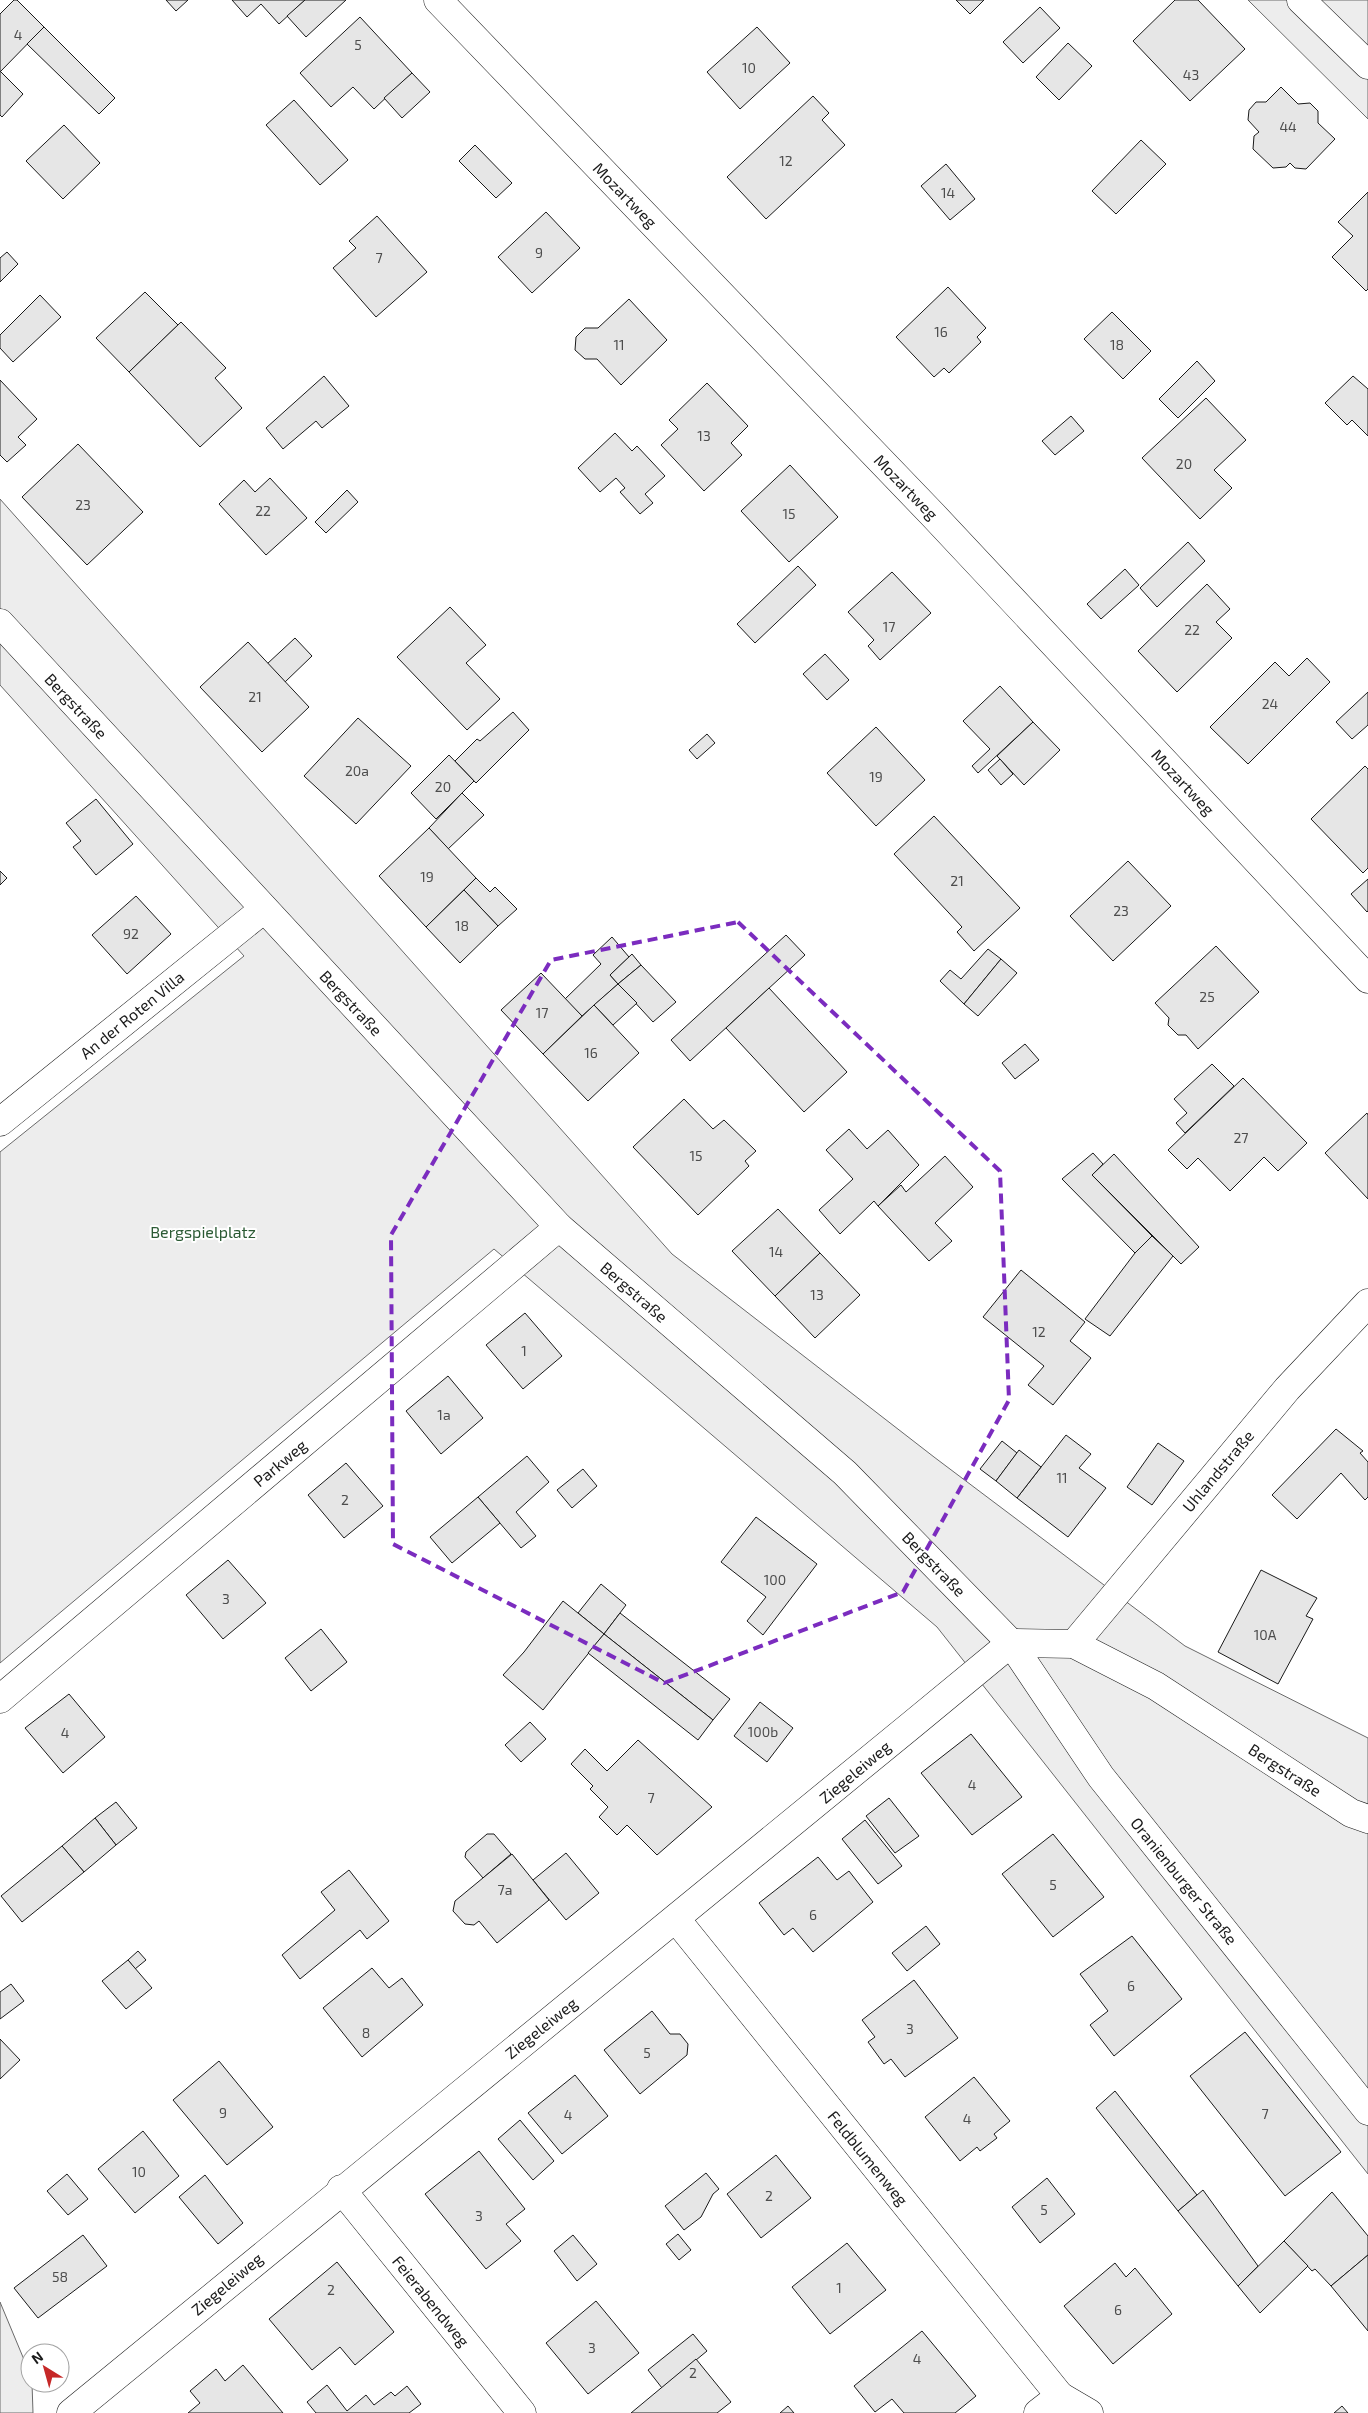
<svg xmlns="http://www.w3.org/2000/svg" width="1368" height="2413" font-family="'Exo 2',sans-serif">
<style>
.green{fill:#ededed;stroke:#6a6a6a}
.building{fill:#e6e6e6;stroke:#1a1a1a}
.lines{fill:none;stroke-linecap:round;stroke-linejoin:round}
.minor-casing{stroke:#1a1a1a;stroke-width:29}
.minor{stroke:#fff;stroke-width:28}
.marked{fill:none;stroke:#7b2cbf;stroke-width:4;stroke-dasharray:10 6;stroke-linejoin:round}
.labels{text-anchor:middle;stroke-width:4;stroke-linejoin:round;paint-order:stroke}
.number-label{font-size:14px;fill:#4d4d4d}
.street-label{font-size:16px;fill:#1a1a1a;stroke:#fff}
.park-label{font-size:16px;fill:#2b5a34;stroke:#fff}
</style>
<rect width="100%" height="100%" fill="#fff"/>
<!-- green -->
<g class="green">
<path d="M1248,0H1368V119Z"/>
<path d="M0,499L672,1254L934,1457L1185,1646L1368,1738V2174L937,1627L494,1249L0,1663V1152L244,956L0,685Z"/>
<path d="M0,2302L30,2374V2383H32L33,2413H0Z"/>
</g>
<!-- building -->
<g class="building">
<path d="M14,0H17L44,27L0,72V14Z"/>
<path d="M166,0H188L176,11Z"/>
<path d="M232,0H305L279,24L261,4L247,17Z"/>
<path d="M305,0H346L306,37L287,16Z"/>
<path d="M956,0H984L970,14Z"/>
<path d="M1175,0H1198L1245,49L1190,101L1133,41Z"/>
<path d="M1040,7L1060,28L1023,63L1003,42Z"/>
<path d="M360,17L412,73L374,109L353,87L331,107L300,73Z"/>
<path d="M44,27L115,98L99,114L27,44Z"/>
<path d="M757,27L790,63L740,109L707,72Z"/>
<path d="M1068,43L1092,66L1059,100L1036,77Z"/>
<path d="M0,71L23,94L2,117L0,115Z"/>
<path d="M412,73L430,92L402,118L384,98Z"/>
<path d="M1281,87L1298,104L1310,103L1318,111V123L1335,139L1306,169L1295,168L1290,163L1286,167L1273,168L1253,149L1254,136L1259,132L1248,120L1249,110L1256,102H1266Z"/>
<path d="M813,96L829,113L822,120L845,145L766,219L727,177Z"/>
<path d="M294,100L348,160L320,185L266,125Z"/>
<path d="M64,125L100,163L63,199L26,161Z"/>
<path d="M1141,140L1166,164L1116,214L1092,191Z"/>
<path d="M475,145L512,183L496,198L459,161Z"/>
<path d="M946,164L975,199L950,220L921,186Z"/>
<path d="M1368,192V289L1366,291L1332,257L1353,236L1338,222Z"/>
<path d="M546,212L580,248L532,293L498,257Z"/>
<path d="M377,216L427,272L376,317L333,268L356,248L349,241Z"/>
<path d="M7,252L18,264L0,282V258Z"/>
<path d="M948,287L986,328L977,337L981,342L949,373L944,368L934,377L896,337Z"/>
<path d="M145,292L178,325L129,372L96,338Z"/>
<path d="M40,295L61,317L13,362L0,348V335Z"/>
<path d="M629,299L667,340L621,385L597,359H585L575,350L576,337L585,328H598Z"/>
<path d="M1112,312L1151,351L1123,379L1084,339Z"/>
<path d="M181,322L226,368L215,378L242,408L200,447L129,372Z"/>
<path d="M1197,361L1215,381L1178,418L1159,399Z"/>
<path d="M324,376L349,406L322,428L316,421L283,449L266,428Z"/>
<path d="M1353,376L1368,389V436L1352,420L1347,425L1325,403Z"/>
<path d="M0,380L37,419L18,437L26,445L7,462L0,455Z"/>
<path d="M707,383L748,426L731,443L742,455L704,491L661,445L678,429L669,420Z"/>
<path d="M1206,398L1246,440L1214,470L1232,488L1200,519L1142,458Z"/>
<path d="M1071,416L1084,431L1055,455L1042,441Z"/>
<path d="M615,433L632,451L637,446L665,476L645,494L653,503L640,514L620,492L625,488L616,478L600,492L578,468Z"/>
<path d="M78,444L143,512L87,565L22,497Z"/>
<path d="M790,465L838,517L789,562L741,511Z"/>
<path d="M270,478L307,518L266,555L219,504L244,480L255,492Z"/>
<path d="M347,490L358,502L326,533L315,522Z"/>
<path d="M1188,542L1205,561L1157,607L1140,588Z"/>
<path d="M798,566L816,585L755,643L737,624Z"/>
<path d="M1125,569L1139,585L1101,619L1087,604Z"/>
<path d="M892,572L931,613L880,660L868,646L874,640L848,612Z"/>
<path d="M1207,584L1230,609L1216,622L1232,638L1177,692L1138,651Z"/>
<path d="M450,607L486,645L466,663L500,699L467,730L397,657Z"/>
<path d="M295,638L312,656L285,682L267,664Z"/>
<path d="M248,642L309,707L262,752L200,687Z"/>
<path d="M825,654L849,680L827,700L803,674Z"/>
<path d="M1307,658L1330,682L1248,764L1210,727L1275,662L1289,676Z"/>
<path d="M1000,686L1033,722L978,773L972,766L990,749L963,721Z"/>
<path d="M1368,692V725L1352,739L1336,722Z"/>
<path d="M513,712L529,730L476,783L455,761L477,739L480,741Z"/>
<path d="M358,718L411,766L356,824L304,776Z"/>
<path d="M1033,722L1060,750L1024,785L997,756Z"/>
<path d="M876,727L925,780L876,826L827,773Z"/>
<path d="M707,734L715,743L697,759L689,750Z"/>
<path d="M449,755L474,781L436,819L411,793Z"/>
<path d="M1000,759L1013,774L1001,785L988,770Z"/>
<path d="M1365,766L1368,769V868L1363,873L1311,819Z"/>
<path d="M462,793L484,815L448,849L429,828Z"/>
<path d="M96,799L133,844L96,875L73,847L81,841L66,823Z"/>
<path d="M934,816L1020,908L974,951L957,932L962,927L894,854Z"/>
<path d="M429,828L476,878L426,927L379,876Z"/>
<path d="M1128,861L1171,906L1113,961L1070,916Z"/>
<path d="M0,871L7,878L0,885Z"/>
<path d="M476,878L490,892L495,887L517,909L498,926L464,890Z"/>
<path d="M1368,879V911L1367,912L1351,894Z"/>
<path d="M464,890L498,926L460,963L426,927Z"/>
<path d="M136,896L171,934L127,974L92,935Z"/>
<path d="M786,935L805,955L690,1061L671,1040Z"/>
<path d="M612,937L629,957L610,975L618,984L582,1016L565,999L601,964L593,955Z"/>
<path d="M1216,946L1259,992L1198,1049L1186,1035H1178L1168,1025L1169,1018L1155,1003Z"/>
<path d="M988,949L1001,959L964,1004L940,981L950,970L961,979Z"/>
<path d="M632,954L641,965L618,984L610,975Z"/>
<path d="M1001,959L1017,973L978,1016L964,1004Z"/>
<path d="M641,965L676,1002L653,1022L618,984Z"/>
<path d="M541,973L582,1016L543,1054L501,1010Z"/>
<path d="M618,984L637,1003L613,1025L594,1005Z"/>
<path d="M769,988L847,1072L804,1112L726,1028Z"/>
<path d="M594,1005L639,1053L588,1101L543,1054Z"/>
<path d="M1025,1044L1039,1060L1015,1079L1002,1063Z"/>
<path d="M1212,1064L1234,1086L1185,1133L1176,1123L1187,1113L1174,1099Z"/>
<path d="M1243,1078L1307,1143L1278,1171L1264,1157L1230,1191L1198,1158L1187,1169L1168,1150Z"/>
<path d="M684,1099L713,1129L724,1120L756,1151L745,1161L749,1166L698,1215L633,1147Z"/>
<path d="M1367,1113L1368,1115V1199L1325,1153Z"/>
<path d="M849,1129L867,1149L888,1130L919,1165L878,1206L874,1201L840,1234L819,1210L853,1179L826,1150Z"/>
<path d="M1093,1153L1103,1164L1092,1175L1152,1236L1135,1253L1062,1179Z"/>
<path d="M1114,1154L1199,1247L1181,1264L1092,1175Z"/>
<path d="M945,1156L973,1187L935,1223L952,1241L929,1261L878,1206L901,1185L906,1192Z"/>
<path d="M778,1209L820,1253L775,1296L732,1251Z"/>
<path d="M1152,1236L1173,1256L1110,1336L1085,1319L1135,1253Z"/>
<path d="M820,1253L860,1295L815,1338L775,1296Z"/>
<path d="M1021,1270L1085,1322L1070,1341L1091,1358L1053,1405L1028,1385L1044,1366L983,1317Z"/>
<path d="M525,1313L562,1356L523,1389L486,1345Z"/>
<path d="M448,1376L483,1418L441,1454L406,1411Z"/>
<path d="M1336,1429L1363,1451L1360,1453L1368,1462V1497L1365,1500L1341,1473L1297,1519L1272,1495Z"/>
<path d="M1066,1435L1091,1454L1079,1468L1106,1488L1068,1537L1017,1498Z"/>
<path d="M1002,1441L1017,1453L996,1481L980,1469Z"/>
<path d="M1158,1443L1184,1461L1152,1505L1127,1487Z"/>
<path d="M1019,1450L1041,1467L1017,1498L996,1481Z"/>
<path d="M527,1456L549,1482L516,1512L536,1536L521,1548L478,1497Z"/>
<path d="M346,1463L383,1506L344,1538L308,1495Z"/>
<path d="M583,1469L597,1486L572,1508L557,1490Z"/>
<path d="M478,1497L500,1523L452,1563L430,1537Z"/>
<path d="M756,1517L817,1564L763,1635L747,1621L766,1597L721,1562Z"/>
<path d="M228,1560L266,1603L223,1639L186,1595Z"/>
<path d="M1261,1570L1317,1598L1306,1616L1313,1619L1278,1684L1218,1652Z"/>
<path d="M601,1584L626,1605L604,1634L578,1613Z"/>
<path d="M563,1601L604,1634L543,1710L503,1675L524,1652Z"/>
<path d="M620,1613L730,1699L713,1720L604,1634Z"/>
<path d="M321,1629L347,1662L311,1691L285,1658Z"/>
<path d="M604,1634L713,1720L698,1740L588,1653Z"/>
<path d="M69,1694L105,1737L63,1773L25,1728Z"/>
<path d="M760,1702L793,1728L767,1762L734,1736Z"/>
<path d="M530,1722L546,1739L521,1762L505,1745Z"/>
<path d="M971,1734L1022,1797L972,1835L921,1773Z"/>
<path d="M638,1740L712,1807L657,1855L627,1825L617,1835L599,1817L608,1807L590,1789L593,1786L571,1764L585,1749L607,1771Z"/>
<path d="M889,1798L919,1836L895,1853L866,1816Z"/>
<path d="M116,1802L137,1828L116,1845L95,1818Z"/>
<path d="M95,1818L116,1845L84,1872L62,1846Z"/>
<path d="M865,1820L902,1866L878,1884L842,1839Z"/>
<path d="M487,1834H494L511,1854L483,1878L465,1857L466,1852Z"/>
<path d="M1053,1834L1104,1897L1053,1937L1002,1874Z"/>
<path d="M62,1846L84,1872L22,1922L1,1896Z"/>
<path d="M566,1853L599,1893L566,1920L533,1880Z"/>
<path d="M512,1854L549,1900L497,1943L479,1921L474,1925L465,1924L453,1911L455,1901Z"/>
<path d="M818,1857L837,1880L849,1871L873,1902L813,1952L793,1928L784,1935L759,1903Z"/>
<path d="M349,1870L389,1921L367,1939L360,1930L300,1979L282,1955L335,1910L321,1892Z"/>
<path d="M926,1926L940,1944L907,1971L892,1953Z"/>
<path d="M1132,1936L1182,1999L1114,2056L1090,2025L1108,2011L1080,1974Z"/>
<path d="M138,1951L146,1960L135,1969L128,1960Z"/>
<path d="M128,1960L152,1988L126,2009L102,1981Z"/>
<path d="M372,1968L389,1988L402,1978L423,2005L362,2057L323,2008Z"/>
<path d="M914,1980L958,2038L905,2077L891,2059L884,2064L868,2042L875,2037L862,2020Z"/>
<path d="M11,1984L24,2001L0,2019V1992Z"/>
<path d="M652,2011L670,2034H680L688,2044L687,2055L640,2094L604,2050Z"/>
<path d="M1245,2032L1341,2152L1285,2196L1190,2076Z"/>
<path d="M0,2039L20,2060L0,2079Z"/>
<path d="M219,2061L273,2127L227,2165L173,2100Z"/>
<path d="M575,2075L608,2116L562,2154L528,2113Z"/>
<path d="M974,2077L1010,2121L994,2134L997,2138L980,2151L977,2147L960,2161L925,2117Z"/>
<path d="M1115,2091L1197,2195L1178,2211L1096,2108Z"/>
<path d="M520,2120L554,2161L533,2180L498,2139Z"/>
<path d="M143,2131L179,2176L135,2213L98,2169Z"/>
<path d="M479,2151L525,2209L506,2224L521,2241L486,2269L425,2194Z"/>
<path d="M776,2155L811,2198L761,2238L727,2194Z"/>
<path d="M706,2173L719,2189L713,2194L701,2217L684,2230L665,2206Z"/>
<path d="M67,2174L88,2199L68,2215L47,2191Z"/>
<path d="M205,2175L243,2223L218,2244L179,2197Z"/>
<path d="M1047,2178L1075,2214L1040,2243L1012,2207Z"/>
<path d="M1203,2190L1258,2266L1238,2286L1178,2211Z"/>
<path d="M1332,2192L1368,2236V2255L1331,2286L1315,2269L1312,2271L1284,2241Z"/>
<path d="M678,2234L691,2250L679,2260L666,2244Z"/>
<path d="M83,2235L107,2266L38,2318L14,2288Z"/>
<path d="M573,2235L597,2264L577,2281L554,2251Z"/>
<path d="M1284,2241L1308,2266L1260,2313L1238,2286Z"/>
<path d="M847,2243L886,2290L830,2334L792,2287Z"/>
<path d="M1368,2255V2331L1331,2286Z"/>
<path d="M337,2262L394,2332L355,2365L340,2347L312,2370L269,2319Z"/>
<path d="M1115,2263L1126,2277L1135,2268L1172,2314L1113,2364L1064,2306Z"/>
<path d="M596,2301L639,2353L588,2394L546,2343Z"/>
<path d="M922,2331L976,2396L955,2413H904L892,2399L875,2412L854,2386Z"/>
<path d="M693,2334L707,2351L662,2388L648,2370Z"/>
<path d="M696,2359L731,2402L717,2413H631Z"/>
<path d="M243,2365L283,2413H188L200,2403L190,2391L216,2369L225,2381Z"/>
<path d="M327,2385L347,2411L366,2395L374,2405L391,2392L395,2396L407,2386L421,2404L409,2413H316L307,2402Z"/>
<path d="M788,2406L794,2413H780Z"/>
<path d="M1342,2406L1348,2413H1334Z"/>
</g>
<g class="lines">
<!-- minor casing -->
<g class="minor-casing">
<g id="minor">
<path d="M438,0L933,515L1368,979"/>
<path d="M1301,0L1368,65"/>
<path d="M0,623L559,1227L845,1473L1011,1643L1101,1777L1368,2111"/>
<path d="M0,1122L264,909"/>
<path d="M1011,1643L1074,1644L1156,1686L1351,1813L1368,1819"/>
<path d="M1074,1644L1287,1389L1368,1303"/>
<path d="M0,1699L559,1227"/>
<path d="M676,1919L1060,2396"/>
<path d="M341,2189L522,2413"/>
<path d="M71,2413C383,2154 699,1901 1011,1643"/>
<path d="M1038,2413L1060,2396L1089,2413"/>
</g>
</g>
<!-- minor -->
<use href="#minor" class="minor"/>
</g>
<!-- marked area -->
<path class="marked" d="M738,922L1000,1171L1009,1400L903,1592L664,1683L393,1544L391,1235L551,960Z"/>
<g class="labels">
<!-- number labels -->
<g class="number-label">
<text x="18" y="40">4</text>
<text x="358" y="50">5</text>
<text x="749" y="73">10</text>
<text x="1191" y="80">43</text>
<text x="1288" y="132">44</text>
<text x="786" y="166">12</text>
<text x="948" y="198">14</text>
<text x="539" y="258">9</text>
<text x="379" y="263">7</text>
<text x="941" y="337">16</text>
<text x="619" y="350">11</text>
<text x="1117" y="350">18</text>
<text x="704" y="441">13</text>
<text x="1184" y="469">20</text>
<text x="83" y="510">23</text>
<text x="263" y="516">22</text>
<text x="789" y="519">15</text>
<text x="889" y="632">17</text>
<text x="1192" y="635">22</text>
<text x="255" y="702">21</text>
<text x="1270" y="709">24</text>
<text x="357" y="776">20a</text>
<text x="876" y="782">19</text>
<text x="443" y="792">20</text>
<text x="427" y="882">19</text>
<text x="957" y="886">21</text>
<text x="1121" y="916">23</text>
<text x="462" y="931">18</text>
<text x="131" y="939">92</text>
<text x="1207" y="1002">25</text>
<text x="542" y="1018">17</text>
<text x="591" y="1058">16</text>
<text x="1241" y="1143">27</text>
<text x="696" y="1161">15</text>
<text x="776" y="1257">14</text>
<text x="817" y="1300">13</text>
<text x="1039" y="1337">12</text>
<text x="524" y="1356">1</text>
<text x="444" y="1420">1a</text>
<text x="1062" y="1483">11</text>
<text x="345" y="1505">2</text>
<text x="775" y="1585">100</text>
<text x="226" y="1604">3</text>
<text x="1265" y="1640">10A</text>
<text x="763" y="1737">100b</text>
<text x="65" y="1738">4</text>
<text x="972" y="1790">4</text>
<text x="651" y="1803">7</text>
<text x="1053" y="1890">5</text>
<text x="505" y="1895">7a</text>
<text x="813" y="1920">6</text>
<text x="1131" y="1991">6</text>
<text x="910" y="2034">3</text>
<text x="366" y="2038">8</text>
<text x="647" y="2058">5</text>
<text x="223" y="2118">9</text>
<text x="1265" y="2119">7</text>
<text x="568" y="2120">4</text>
<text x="967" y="2124">4</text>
<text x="139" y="2177">10</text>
<text x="769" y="2201">2</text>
<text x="1044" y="2215">5</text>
<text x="479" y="2221">3</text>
<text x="60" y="2282">58</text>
<text x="839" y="2293">1</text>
<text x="331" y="2295">2</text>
<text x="1118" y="2315">6</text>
<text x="592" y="2353">3</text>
<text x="917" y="2364">4</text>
<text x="693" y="2378">2</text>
</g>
<!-- street labels -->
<g class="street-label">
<text transform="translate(625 195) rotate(46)" y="6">Mozartweg</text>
<text transform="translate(906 487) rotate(46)" y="6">Mozartweg</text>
<text transform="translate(76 706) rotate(47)" y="6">Bergstraße</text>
<text transform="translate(1183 782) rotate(47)" y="6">Mozartweg</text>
<text transform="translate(351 1003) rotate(47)" y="6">Bergstraße</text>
<text transform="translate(132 1015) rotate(-39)" y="6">An der Roten Villa</text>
<text transform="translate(634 1292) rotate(41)" y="6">Bergstraße</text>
<text transform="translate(280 1463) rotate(-40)" y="6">Parkweg</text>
<text transform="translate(1218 1471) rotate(-50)" y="6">Uhlandstraße</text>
<text transform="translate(934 1564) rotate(46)" y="6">Bergstraße</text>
<text transform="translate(1285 1770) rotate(33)" y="6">Bergstraße</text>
<text transform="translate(855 1772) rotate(-40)" y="6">Ziegeleiweg</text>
<text transform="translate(1184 1881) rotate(51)" y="6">Oranienburger Straße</text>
<text transform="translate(541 2028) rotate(-39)" y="6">Ziegeleiweg</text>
<text transform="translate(868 2158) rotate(51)" y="6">Feldblumenweg</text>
<text transform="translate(227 2284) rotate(-40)" y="6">Ziegeleiweg</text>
<text transform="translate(431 2301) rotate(51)" y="6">Feierabendweg</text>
</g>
<!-- park labels -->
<g class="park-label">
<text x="203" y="1238">Bergspielplatz</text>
</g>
</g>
<!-- north arrow -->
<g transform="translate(45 2368) rotate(323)"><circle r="24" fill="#ffffff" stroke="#a3a3a3"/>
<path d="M0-4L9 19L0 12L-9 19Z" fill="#c62828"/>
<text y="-8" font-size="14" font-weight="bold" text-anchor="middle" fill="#1a1a1a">N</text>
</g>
</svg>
